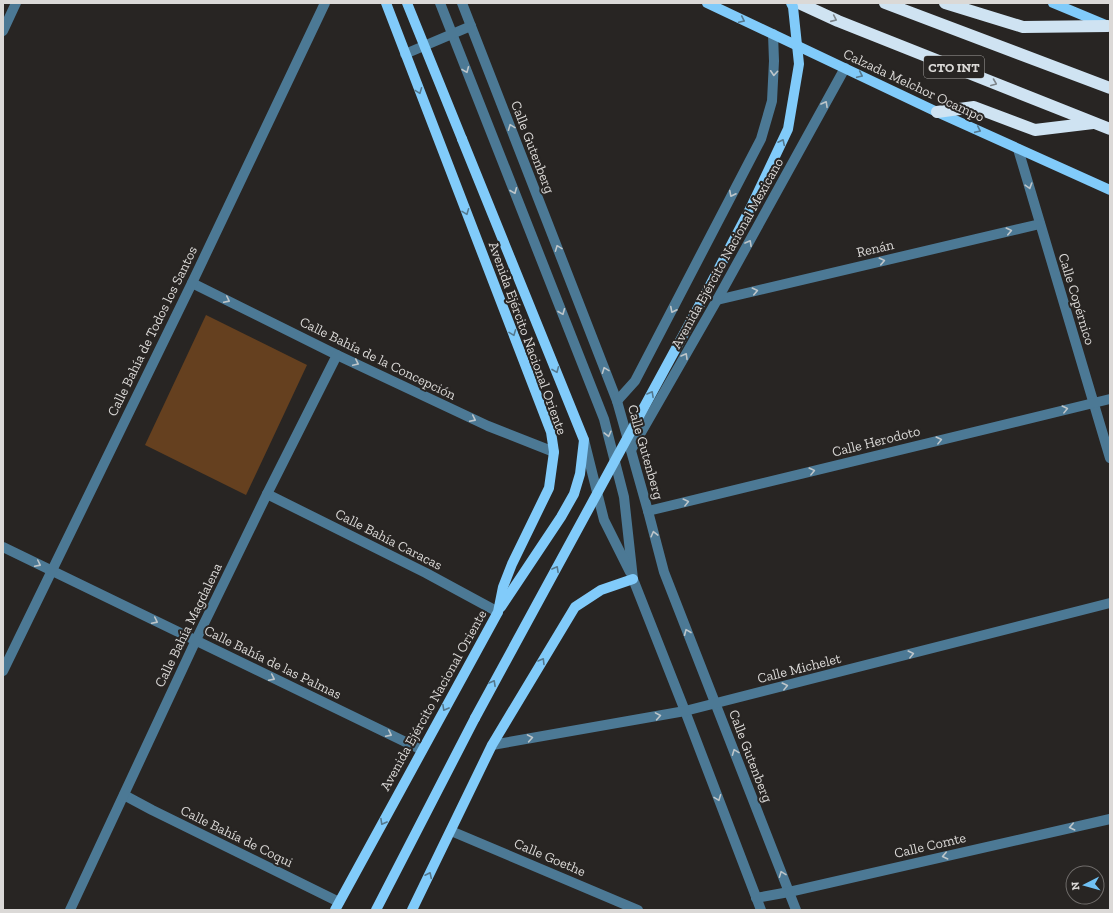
<svg xmlns="http://www.w3.org/2000/svg" width="1113" height="913" font-family="'Zilla Slab',serif">
<style>
.green{fill:#65401f}
.lines{fill:none;stroke-linecap:round;stroke-linejoin:round}
.minor{stroke:#4c7995;stroke-width:10}
.major{stroke:#81cbfa;stroke-width:10}
.highway{stroke:#cfe3f2;stroke-width:12}
.major-bridge{stroke:#81cbfa;stroke-width:10}
.oneway{stroke:#7c848a}
.oneway2{stroke:#54788e}
.oneway3{stroke:#bec6ca}
.labels{text-anchor:middle;stroke-width:4;stroke-linejoin:round;paint-order:stroke}
.shield{fill:#282523;stroke:#a5a3a1;stroke-width:1}
.shield-label{font-size:13px;font-weight:bold;fill:#dbd9d7}
.street-label{font-size:14px;fill:#dbd9d7;stroke:#282523}
</style>
<rect width="100%" height="100%" fill="#282523"/>
<!-- green -->
<path class="green" d="M206,315L307,365L246,495L145,445Z"/>
<g class="lines">
<!-- minor -->
<g class="minor">
<path d="M440,3L604,419L624,497L633,579L685,711L761,910"/>
<path d="M462,3L617,401L648,511L664,572L796,910"/>
<path d="M3,31L16,3"/>
<path d="M405,54L471,26"/>
<path d="M1018,149L1110,458"/>
<path d="M192,283L337,355L488,426L554,452"/>
<path d="M717,300L1040,224"/>
<path d="M617,401L635,381L761,139L772,101L774,61L773,34"/>
<path d="M584,440L604,520L630,572"/>
<path d="M631,450L717,300L845,68"/>
<path d="M267,494L426,573L498,612"/>
<path d="M648,511L1110,399"/>
<path d="M3,547L422,750"/>
<path d="M3,671L192,283L325,3"/>
<path d="M492,745L685,711L1110,603"/>
<path d="M124,795L152,810L339,902"/>
<path d="M451,831L638,910"/>
<path d="M756,898L789,892L1110,819"/>
<path d="M70,910L196,640L267,494L337,355"/>
</g>
<!-- major -->
<g class="major">
<path d="M707,3L937,112L1110,190"/>
<path d="M1053,3L1106,25"/>
<path d="M462,139L584,440L580,474L574,494L561,517L501,607"/>
<path d="M335,910L498,612L503,587L512,564L549,488L554,452L551,432L386,3"/>
<path d="M376,910L475,718"/>
<path d="M412,910L492,745L575,607L601,590L633,579"/>
</g>
<!-- highway -->
<g class="highway">
<path d="M799,3L838,21L1110,129"/>
<path d="M885,3L1110,88"/>
<path d="M945,3L1023,27L1108,26"/>
<path d="M937,112L974,107L1035,130L1093,123"/>
</g>
<!-- major-bridge -->
<g class="major-bridge">
<path d="M407,3L462,139"/>
<path d="M475,718L705,295L752,205L788,129L799,64L793,7L791,3"/>
</g>
</g>
<!-- one-way arrows -->
<defs><path id="oneway-chevron" d="M-2-3.5L2.5 0L-2 3.5" fill="none" stroke-width="1.6" stroke-linecap="round" stroke-linejoin="round"/></defs>
<g class="oneway">
<use href="#oneway-chevron" transform="translate(834 19) rotate(24)"/>
<use href="#oneway-chevron" transform="translate(994 83) rotate(22)"/>
</g>
<g class="oneway2">
<use href="#oneway-chevron" transform="translate(742 20) rotate(25)"/>
<use href="#oneway-chevron" transform="translate(860 75) rotate(25)"/>
<use href="#oneway-chevron" transform="translate(419 91) rotate(69)"/>
<use href="#oneway-chevron" transform="translate(978 130) rotate(25)"/>
<use href="#oneway-chevron" transform="translate(782 142) rotate(-64)"/>
<use href="#oneway-chevron" transform="translate(466 212) rotate(69)"/>
<use href="#oneway-chevron" transform="translate(513 333) rotate(69)"/>
<use href="#oneway-chevron" transform="translate(556 370) rotate(68)"/>
<use href="#oneway-chevron" transform="translate(651 394) rotate(-61)"/>
<use href="#oneway-chevron" transform="translate(556 569) rotate(-61)"/>
<use href="#oneway-chevron" transform="translate(542 661) rotate(-59)"/>
<use href="#oneway-chevron" transform="translate(493 683) rotate(-61)"/>
<use href="#oneway-chevron" transform="translate(445 708) rotate(119)"/>
<use href="#oneway-chevron" transform="translate(383 822) rotate(119)"/>
<use href="#oneway-chevron" transform="translate(429 875) rotate(-64)"/>
</g>
<g class="oneway3">
<use href="#oneway-chevron" transform="translate(466 70) rotate(68)"/>
<use href="#oneway-chevron" transform="translate(774 73) rotate(94)"/>
<use href="#oneway-chevron" transform="translate(825 104) rotate(-61)"/>
<use href="#oneway-chevron" transform="translate(511 127) rotate(-111)"/>
<use href="#oneway-chevron" transform="translate(1029 186) rotate(73)"/>
<use href="#oneway-chevron" transform="translate(514 191) rotate(68)"/>
<use href="#oneway-chevron" transform="translate(732 194) rotate(117)"/>
<use href="#oneway-chevron" transform="translate(1009 231) rotate(-13)"/>
<use href="#oneway-chevron" transform="translate(749 243) rotate(-61)"/>
<use href="#oneway-chevron" transform="translate(558 248) rotate(-111)"/>
<use href="#oneway-chevron" transform="translate(882 261) rotate(-13)"/>
<use href="#oneway-chevron" transform="translate(755 291) rotate(-13)"/>
<use href="#oneway-chevron" transform="translate(227 300) rotate(26)"/>
<use href="#oneway-chevron" transform="translate(673 310) rotate(117)"/>
<use href="#oneway-chevron" transform="translate(562 312) rotate(68)"/>
<use href="#oneway-chevron" transform="translate(685 356) rotate(-60)"/>
<use href="#oneway-chevron" transform="translate(356 363) rotate(25)"/>
<use href="#oneway-chevron" transform="translate(605 370) rotate(-111)"/>
<use href="#oneway-chevron" transform="translate(1065 409) rotate(-14)"/>
<use href="#oneway-chevron" transform="translate(473 419) rotate(26)"/>
<use href="#oneway-chevron" transform="translate(608 434) rotate(76)"/>
<use href="#oneway-chevron" transform="translate(939 440) rotate(-14)"/>
<use href="#oneway-chevron" transform="translate(812 471) rotate(-14)"/>
<use href="#oneway-chevron" transform="translate(686 502) rotate(-14)"/>
<use href="#oneway-chevron" transform="translate(654 534) rotate(-104)"/>
<use href="#oneway-chevron" transform="translate(38 564) rotate(26)"/>
<use href="#oneway-chevron" transform="translate(155 621) rotate(26)"/>
<use href="#oneway-chevron" transform="translate(687 632) rotate(-112)"/>
<use href="#oneway-chevron" transform="translate(911 654) rotate(-14)"/>
<use href="#oneway-chevron" transform="translate(272 678) rotate(26)"/>
<use href="#oneway-chevron" transform="translate(785 686) rotate(-14)"/>
<use href="#oneway-chevron" transform="translate(658 716) rotate(-10)"/>
<use href="#oneway-chevron" transform="translate(389 734) rotate(26)"/>
<use href="#oneway-chevron" transform="translate(530 738) rotate(-10)"/>
<use href="#oneway-chevron" transform="translate(735 752) rotate(-111)"/>
<use href="#oneway-chevron" transform="translate(718 798) rotate(69)"/>
<use href="#oneway-chevron" transform="translate(1072 827) rotate(167)"/>
<use href="#oneway-chevron" transform="translate(945 856) rotate(167)"/>
<use href="#oneway-chevron" transform="translate(782 874) rotate(-111)"/>
</g>
<g class="labels">
<!-- shield labels -->
<rect class="shield" x="924" y="56" width="60" height="22" rx="3"/>
<g class="shield-label">
<text x="954" y="72">CTO INT</text>
</g>
<!-- street labels -->
<g class="street-label">
<text transform="translate(914 85) rotate(25)" y="5">Calzada Melchor Ocampo</text>
<text transform="translate(533 147) rotate(69)" y="5">Calle Gutenberg</text>
<text transform="translate(875 248) rotate(-13)" y="5">Renán</text>
<text transform="translate(727 253) rotate(-61)" y="5">Avenida Ejército Nacional Mexicano</text>
<text transform="translate(1077 299) rotate(73)" y="5">Calle Copérnico</text>
<text transform="translate(152 331) rotate(-64)" y="5">Calle Bahía de Todos los Santos</text>
<text transform="translate(528 338) rotate(70)" y="5">Avenida Ejército Nacional Oriente</text>
<text transform="translate(378 358) rotate(26)" y="5">Calle Bahía de la Concepción</text>
<text transform="translate(876 441) rotate(-14)" y="5">Calle Herodoto</text>
<text transform="translate(646 452) rotate(74)" y="5">Calle Gutenberg</text>
<text transform="translate(389 539) rotate(27)" y="5">Calle Bahía Caracas</text>
<text transform="translate(188 625) rotate(-64)" y="5">Calle Bahía Magdalena</text>
<text transform="translate(273 662) rotate(26)" y="5">Calle Bahía de las Palmas</text>
<text transform="translate(799 668) rotate(-14)" y="5">Calle Michelet</text>
<text transform="translate(433 700) rotate(-61)" y="5">Avenida Ejército Nacional Oriente</text>
<text transform="translate(751 756) rotate(69)" y="5">Calle Gutenberg</text>
<text transform="translate(237 836) rotate(26)" y="5">Calle Bahía de Coqui</text>
<text transform="translate(930 845) rotate(-13)" y="5">Calle Comte</text>
<text transform="translate(550 857) rotate(23)" y="5">Calle Goethe</text>
</g>
</g>
<!-- border -->
<rect width="1113" height="913" fill="none" stroke="#dbd9d7" stroke-width="8"/>
<!-- north arrow -->
<g transform="translate(1085 885) rotate(264)"><circle r="19" fill="#282523" stroke="#706d6b"/>
<path d="M0-3L7 15L0 10L-7 15Z" fill="#70c1f4"/>
<text y="-6" font-size="11" font-weight="bold" text-anchor="middle" fill="#dbd9d7">N</text>
</g>
</svg>
